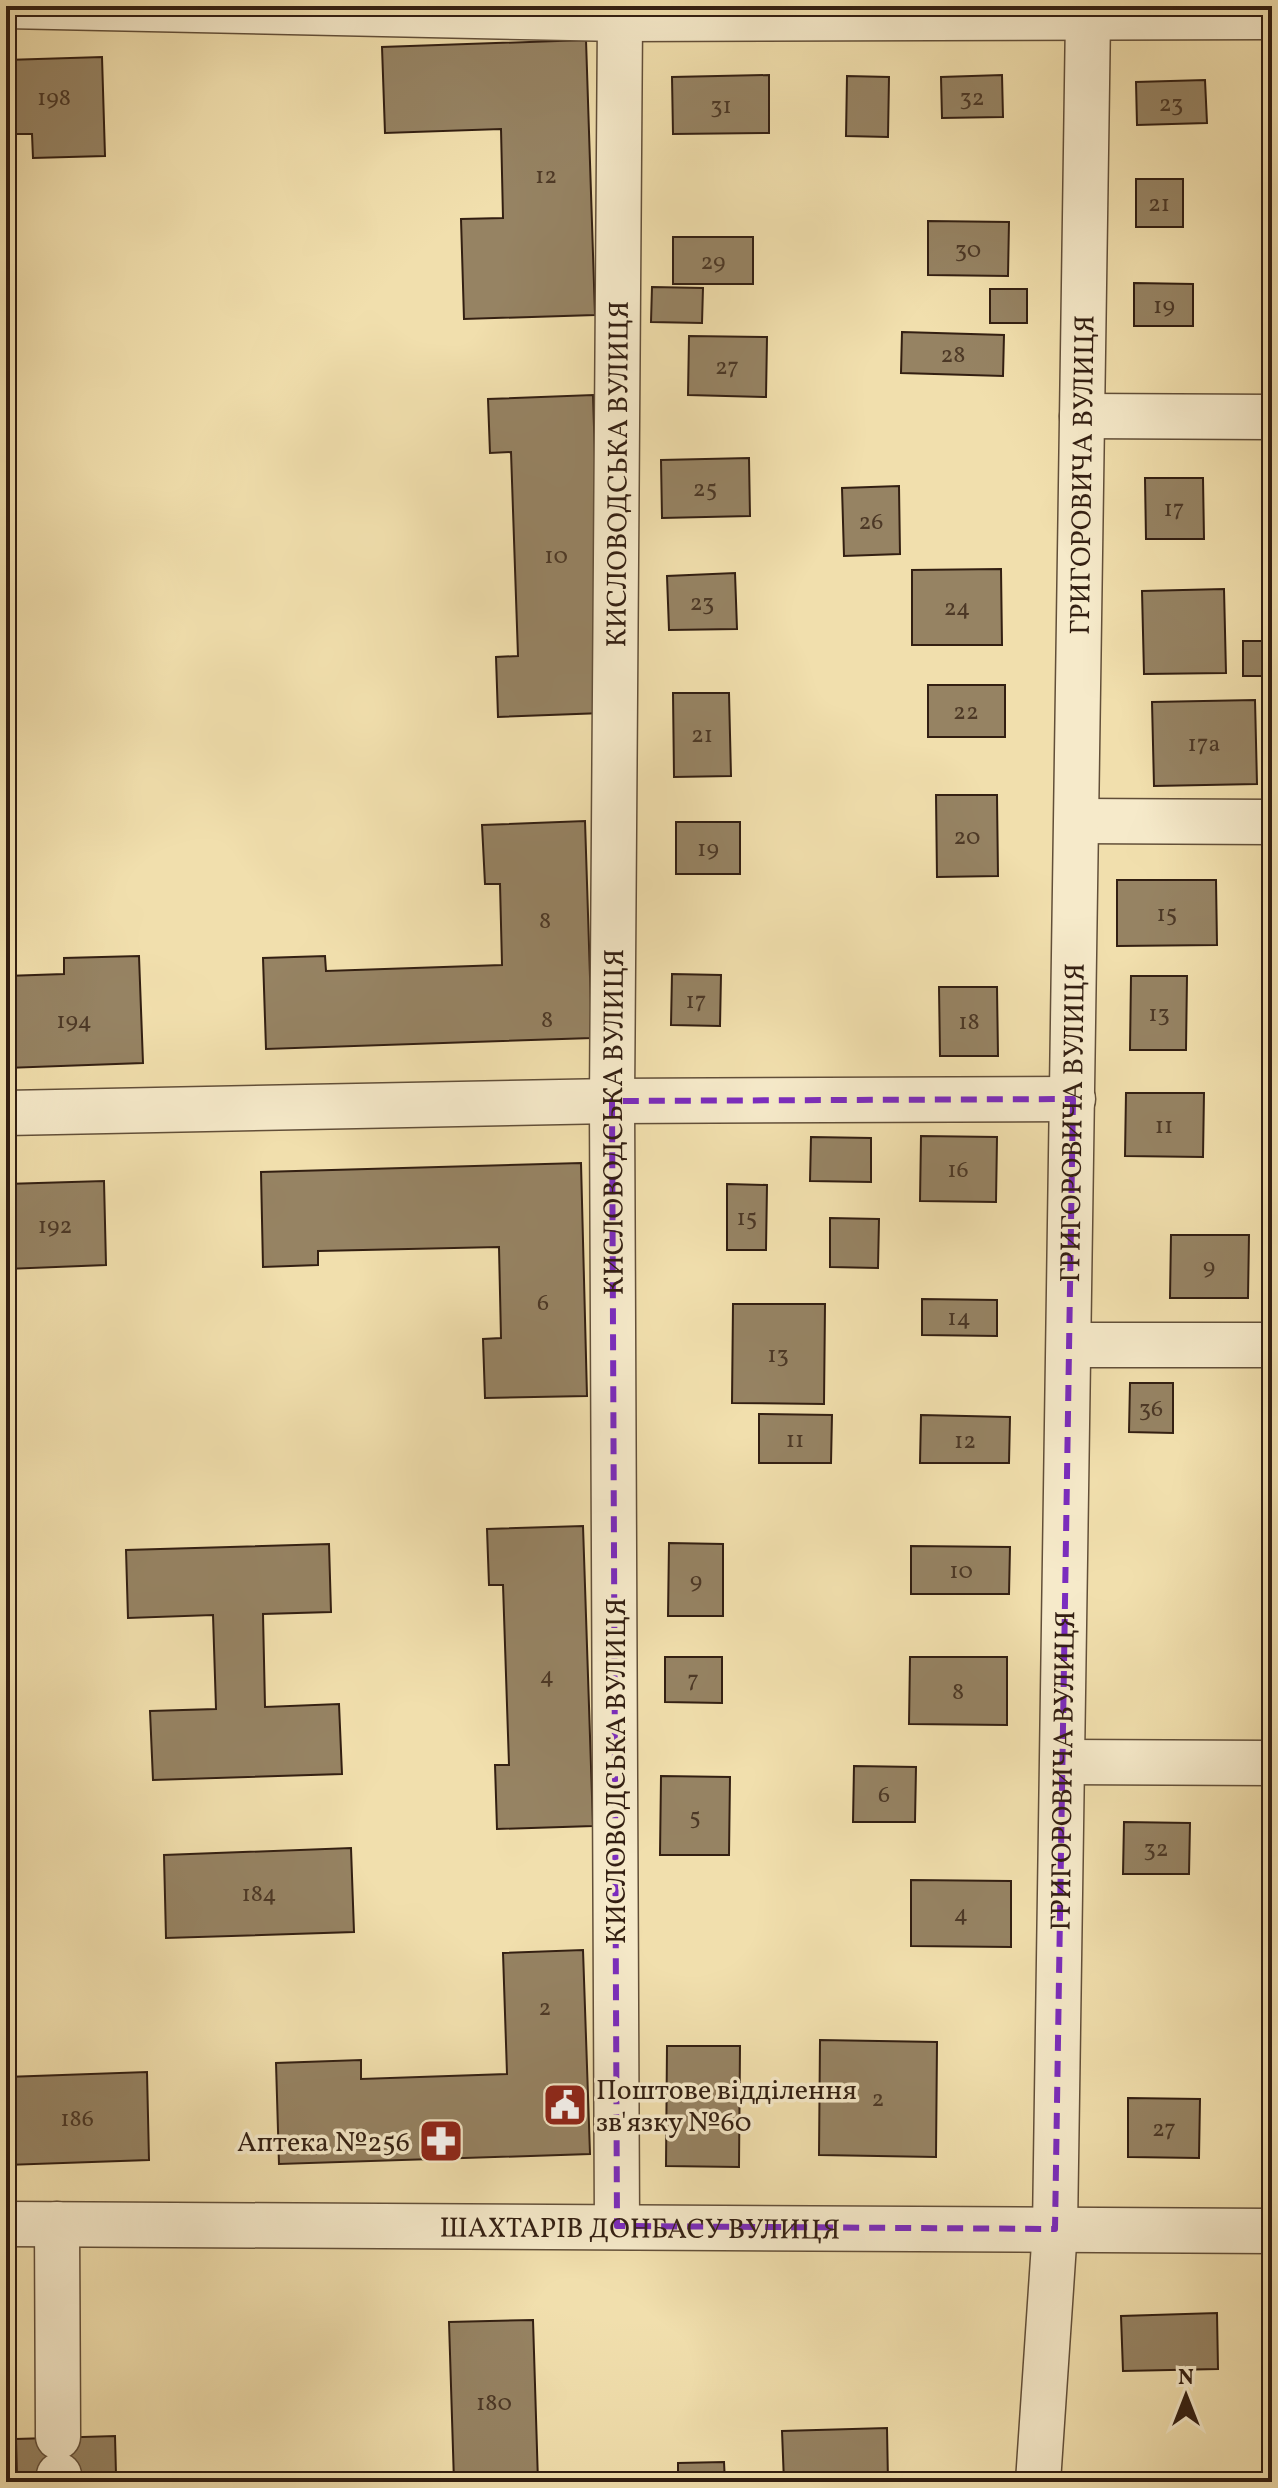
<svg xmlns="http://www.w3.org/2000/svg" width="1278" height="2488" font-family="Vollkorn,serif">
<style>
.building{fill:#968363;stroke:#331f12;stroke-width:2}
.lines{fill:none;stroke-linecap:round;stroke-linejoin:round}
.minor-casing{stroke:#624f39;stroke-width:47}
.minor{stroke:#f6eaca;stroke-width:44}
.marked{fill:none;stroke:#7b2cbf;stroke-width:6;stroke-dasharray:16 10;stroke-linejoin:round}
.labels{text-anchor:middle;stroke-width:7;stroke-linejoin:round;paint-order:stroke}
.number-label{font-size:24px;fill:#4c3826}
.street-label{font-size:28px;fill:#331f12;stroke:#f6eaca}
.poi-label{font-size:28px;fill:#331f12;stroke:#f6eaca;text-anchor:start}
</style>
<rect width="100%" height="100%" fill="#f1dfad"/>
<filter id="stains"><feTurbulence type="fractalNoise" baseFrequency=".0025" numOctaves="4"/><feColorMatrix values="0 0 0 0 .2 0 0 0 0 .09 0 0 0 0 .02 0 0 0 .5 -.17"/></filter>
<radialGradient id="worn" r=".72"><stop offset=".6" stop-color="#630" stop-opacity="0"/><stop offset="1" stop-color="#630" stop-opacity=".3"/></radialGradient>
<!-- building -->
<g class="building">
<path d="M586,40L595,315L464,319L461,219L503,218L501,129L385,133L382,47Z"/>
<path d="M102,57L105,156L33,158L32,134H6V60Z"/>
<path d="M769,75V133L673,134L672,77Z"/>
<path d="M1002,75L1003,117L942,118L941,77Z"/>
<path d="M847,76L889,77L888,137L846,136Z"/>
<path d="M1205,80L1207,123L1137,125L1136,82Z"/>
<rect x="1136" y="179" width="47" height="48"/>
<path d="M928,221L1009,222L1008,276L928,275Z"/>
<rect x="673" y="237" width="80" height="47"/>
<path d="M1134,283L1193,284V326H1134Z"/>
<path d="M652,287L703,288L702,323L651,322Z"/>
<rect x="990" y="289" width="37" height="34"/>
<path d="M902,332L1004,335L1003,376L901,373Z"/>
<path d="M689,336L767,337L766,397L688,395Z"/>
<path d="M593,395L603,713L498,717L496,657L518,656L511,452L490,453L488,399Z"/>
<path d="M749,458L750,516L662,518L661,460Z"/>
<path d="M1145,478H1203L1204,539H1146Z"/>
<path d="M899,486L900,554L844,556L842,488Z"/>
<path d="M1001,569L1002,645H912V570Z"/>
<path d="M735,573L737,629L669,630L667,576Z"/>
<path d="M1224,589L1226,673L1144,674L1142,591Z"/>
<rect x="1243" y="641" width="29" height="35"/>
<rect x="928" y="685" width="77" height="52"/>
<path d="M673,693H729L731,776L674,777Z"/>
<path d="M1255,700L1257,784L1154,786L1152,702Z"/>
<path d="M936,795H997L998,876L937,877Z"/>
<path d="M585,821L592,1038L266,1049L263,958L325,956L326,971L502,965L500,884H485L482,825Z"/>
<rect x="676" y="822" width="64" height="52"/>
<path d="M1117,880H1216L1217,945L1117,946Z"/>
<path d="M139,956L143,1063L6,1068V976L64,974V958Z"/>
<path d="M672,974L721,975L720,1026L671,1025Z"/>
<path d="M1131,976H1187L1186,1050H1130Z"/>
<path d="M939,987H997L998,1056H940Z"/>
<path d="M1126,1093H1204L1203,1157L1125,1156Z"/>
<path d="M921,1136L997,1137L996,1202L920,1201Z"/>
<path d="M811,1137L871,1138V1182L810,1181Z"/>
<path d="M581,1163L587,1396L485,1398L483,1339L501,1338L499,1247L318,1251V1265L263,1267L261,1172Z"/>
<path d="M104,1181L106,1265L6,1269V1184Z"/>
<path d="M727,1184L767,1185L766,1250H727Z"/>
<path d="M830,1218L879,1219L878,1268L830,1267Z"/>
<path d="M1171,1235H1249L1248,1298H1170Z"/>
<path d="M922,1299L997,1300V1336L922,1335Z"/>
<path d="M733,1304H825L824,1404L732,1403Z"/>
<path d="M1130,1383H1173V1433L1129,1432Z"/>
<path d="M759,1414L832,1415L831,1463H759Z"/>
<path d="M921,1415L1010,1417L1009,1463H920Z"/>
<path d="M583,1526L593,1826L497,1829L495,1765H509L503,1585H489L487,1529Z"/>
<path d="M669,1543L723,1544V1616H668Z"/>
<path d="M329,1544L331,1612L263,1614L265,1707L339,1704L342,1774L153,1780L150,1711L216,1709L213,1615L128,1618L126,1550Z"/>
<path d="M911,1546L1010,1547L1009,1594H911Z"/>
<path d="M665,1657H722V1703L665,1702Z"/>
<path d="M910,1657H1007V1725L909,1724Z"/>
<path d="M854,1766L916,1767L915,1822H853Z"/>
<path d="M661,1776L730,1777L729,1855H660Z"/>
<path d="M1124,1822L1190,1823L1189,1874H1123Z"/>
<path d="M351,1848L354,1932L166,1938L164,1855Z"/>
<path d="M911,1880L1011,1881V1947L911,1946Z"/>
<path d="M583,1950L590,2154L279,2164L276,2063L361,2060V2079L507,2074L503,1953Z"/>
<path d="M820,2040L937,2042L936,2157L819,2155Z"/>
<path d="M667,2046H740L739,2167L666,2166Z"/>
<path d="M147,2072L149,2160L6,2165V2077Z"/>
<path d="M1128,2098L1200,2099L1199,2158L1128,2157Z"/>
<path d="M1217,2313L1218,2369L1123,2371L1121,2316Z"/>
<path d="M533,2320L538,2482H454L449,2322Z"/>
<path d="M887,2428L888,2482H784L782,2431Z"/>
<path d="M115,2436L116,2474L17,2477L16,2439Z"/>
<path d="M724,2462L725,2482H678V2463Z"/>
</g>
<g class="lines">
<!-- minor casing -->
<g class="minor-casing">
<g id="minor">
<path d="M6,6L620,19L1272,17"/>
<path d="M1082,416L1272,417"/>
<path d="M1077,821L1272,822"/>
<path d="M6,1113L612,1101L1073,1099"/>
<path d="M1069,1345H1272"/>
<path d="M1063,1762L1272,1763"/>
<path id="s1" d="M6,2224L1272,2231"/>
<path d="M57,2224L58,2437"/>
<path id="s2" d="M617,2226L612,1101L620,19"/>
<path d="M59,2475V2482"/>
<path id="s3" d="M1038,2482L1055,2229L1088,17"/>
</g>
</g>
<!-- minor -->
<use href="#minor" class="minor"/>
</g>
<!-- marked area -->
<path class="marked" d="M1073,1099L1055,2229L617,2226L612,1101Z"/>
<!-- icons -->
<defs>
<g id="civic-square" transform="scale(2.3)"><rect x="-9" y="-9" width="18" height="18" rx="4" fill="#8f2418" stroke="#f6eaca"/><path d="M-.6-6.5H3V-4.5H.6V-3L4-1V1h2V6H-6V1h2V-1L-.6-3ZM-1.2 2.5V6h2.4V2.5Z" fill="#fff"/></g>
<g id="pharmacy-square" transform="scale(2.3)"><rect x="-9" y="-9" width="18" height="18" rx="4" fill="#8f2418" stroke="#f6eaca"/><path d="M-2-6h4v4h4v4h-4v4h-4v-4h-4v-4h4Z" fill="#fff"/></g>
</defs>
<g fill-rule="evenodd">
<use href="#civic-square" x="565" y="2105"/>
<use href="#pharmacy-square" x="441" y="2141"/>
</g>
<g class="labels">
<!-- number labels -->
<g class="number-label">
<text x="54" y="105">198</text>
<text x="972" y="105">32</text>
<text x="1171" y="111">23</text>
<text x="721" y="113">31</text>
<text x="546" y="183">12</text>
<text x="1159" y="211">21</text>
<text x="968" y="257">30</text>
<text x="713" y="269">29</text>
<text x="1164" y="313">19</text>
<text x="953" y="362">28</text>
<text x="727" y="374">27</text>
<text x="705" y="496">25</text>
<text x="1174" y="516">17</text>
<text x="871" y="529">26</text>
<text x="556" y="563">10</text>
<text x="702" y="610">23</text>
<text x="957" y="615">24</text>
<text x="966" y="719">22</text>
<text x="702" y="742">21</text>
<text x="1204" y="751">17а</text>
<text x="967" y="844">20</text>
<text x="708" y="856">19</text>
<text x="1167" y="921">15</text>
<text x="545" y="928">8</text>
<text x="696" y="1008">17</text>
<text x="1159" y="1021">13</text>
<text x="547" y="1027">8</text>
<text x="74" y="1028">194</text>
<text x="969" y="1029">18</text>
<text x="1164" y="1133">11</text>
<text x="958" y="1177">16</text>
<text x="747" y="1225">15</text>
<text x="55" y="1233">192</text>
<text x="1209" y="1274">9</text>
<text x="543" y="1310">6</text>
<text x="959" y="1325">14</text>
<text x="778" y="1362">13</text>
<text x="1151" y="1416">36</text>
<text x="795" y="1447">11</text>
<text x="965" y="1448">12</text>
<text x="961" y="1578">10</text>
<text x="696" y="1588">9</text>
<text x="547" y="1683">4</text>
<text x="693" y="1687">7</text>
<text x="958" y="1699">8</text>
<text x="884" y="1802">6</text>
<text x="695" y="1824">5</text>
<text x="1156" y="1856">32</text>
<text x="259" y="1901">184</text>
<text x="961" y="1921">4</text>
<text x="545" y="2015">2</text>
<text x="878" y="2106">2</text>
<text x="77" y="2126">186</text>
<text x="1164" y="2136">27</text>
<text x="494" y="2410">180</text>
</g>
<!-- street labels -->
<g class="street-label">
<text dy="10" stroke="none"><textPath href="#s2" startOffset="1752">КИСЛОВОДСЬКА ВУЛИЦЯ</textPath></text>
<text dy="10" stroke="none"><textPath href="#s3" startOffset="2008">ГРИГОРОВИЧА ВУЛИЦЯ</textPath></text>
<text dy="10" stroke="none"><textPath href="#s2" startOffset="1104">КИСЛОВОДСЬКА ВУЛИЦЯ</textPath></text>
<text dy="10" stroke="none"><textPath href="#s3" startOffset="1360">ГРИГОРОВИЧА ВУЛИЦЯ</textPath></text>
<text transform="translate(615 1771) rotate(-90)" y="10">КИСЛОВОДСЬКА ВУЛИЦЯ</text>
<text dy="10" stroke="none"><textPath href="#s3" startOffset="712">ГРИГОРОВИЧА ВУЛИЦЯ</textPath></text>
<text dy="10" stroke="none"><textPath href="#s1" startOffset="634">ШАХТАРІВ ДОНБАСУ ВУЛИЦЯ</textPath></text>
</g>
<!-- poi labels -->
<g class="poi-label">
<text x="596" y="2099">Поштове відділення<tspan x="596" dy="32">зв'язку №60</tspan></text>
<text x="410" y="2151" text-anchor="end">Аптека №256</text>
</g>
</g>
<!-- margin -->
<rect width="1278" height="2488" fill="none" stroke="#f1dfad" stroke-width="32"/>
<rect x="8" y="8" width="1262" height="2472" fill="none" stroke="#331f12" stroke-width="4"/>
<rect x="16" y="16" width="1246" height="2456" fill="none" stroke="#331f12" stroke-width="2"/>
<!-- north arrow -->
<g transform="translate(1186 2396)" stroke="#f6eaca" stroke-width="6" paint-order="stroke">
<path d="M0-6L14 30L0 20L-14 30Z" fill="#331f12"/>
<text y="-12" font-size="22" font-weight="bold" text-anchor="middle" fill="#331f12">N</text>
</g>
<rect width="100%" height="100%" filter="url(#stains)"/>
<rect width="100%" height="100%" fill="url(#worn)"/>
</svg>
